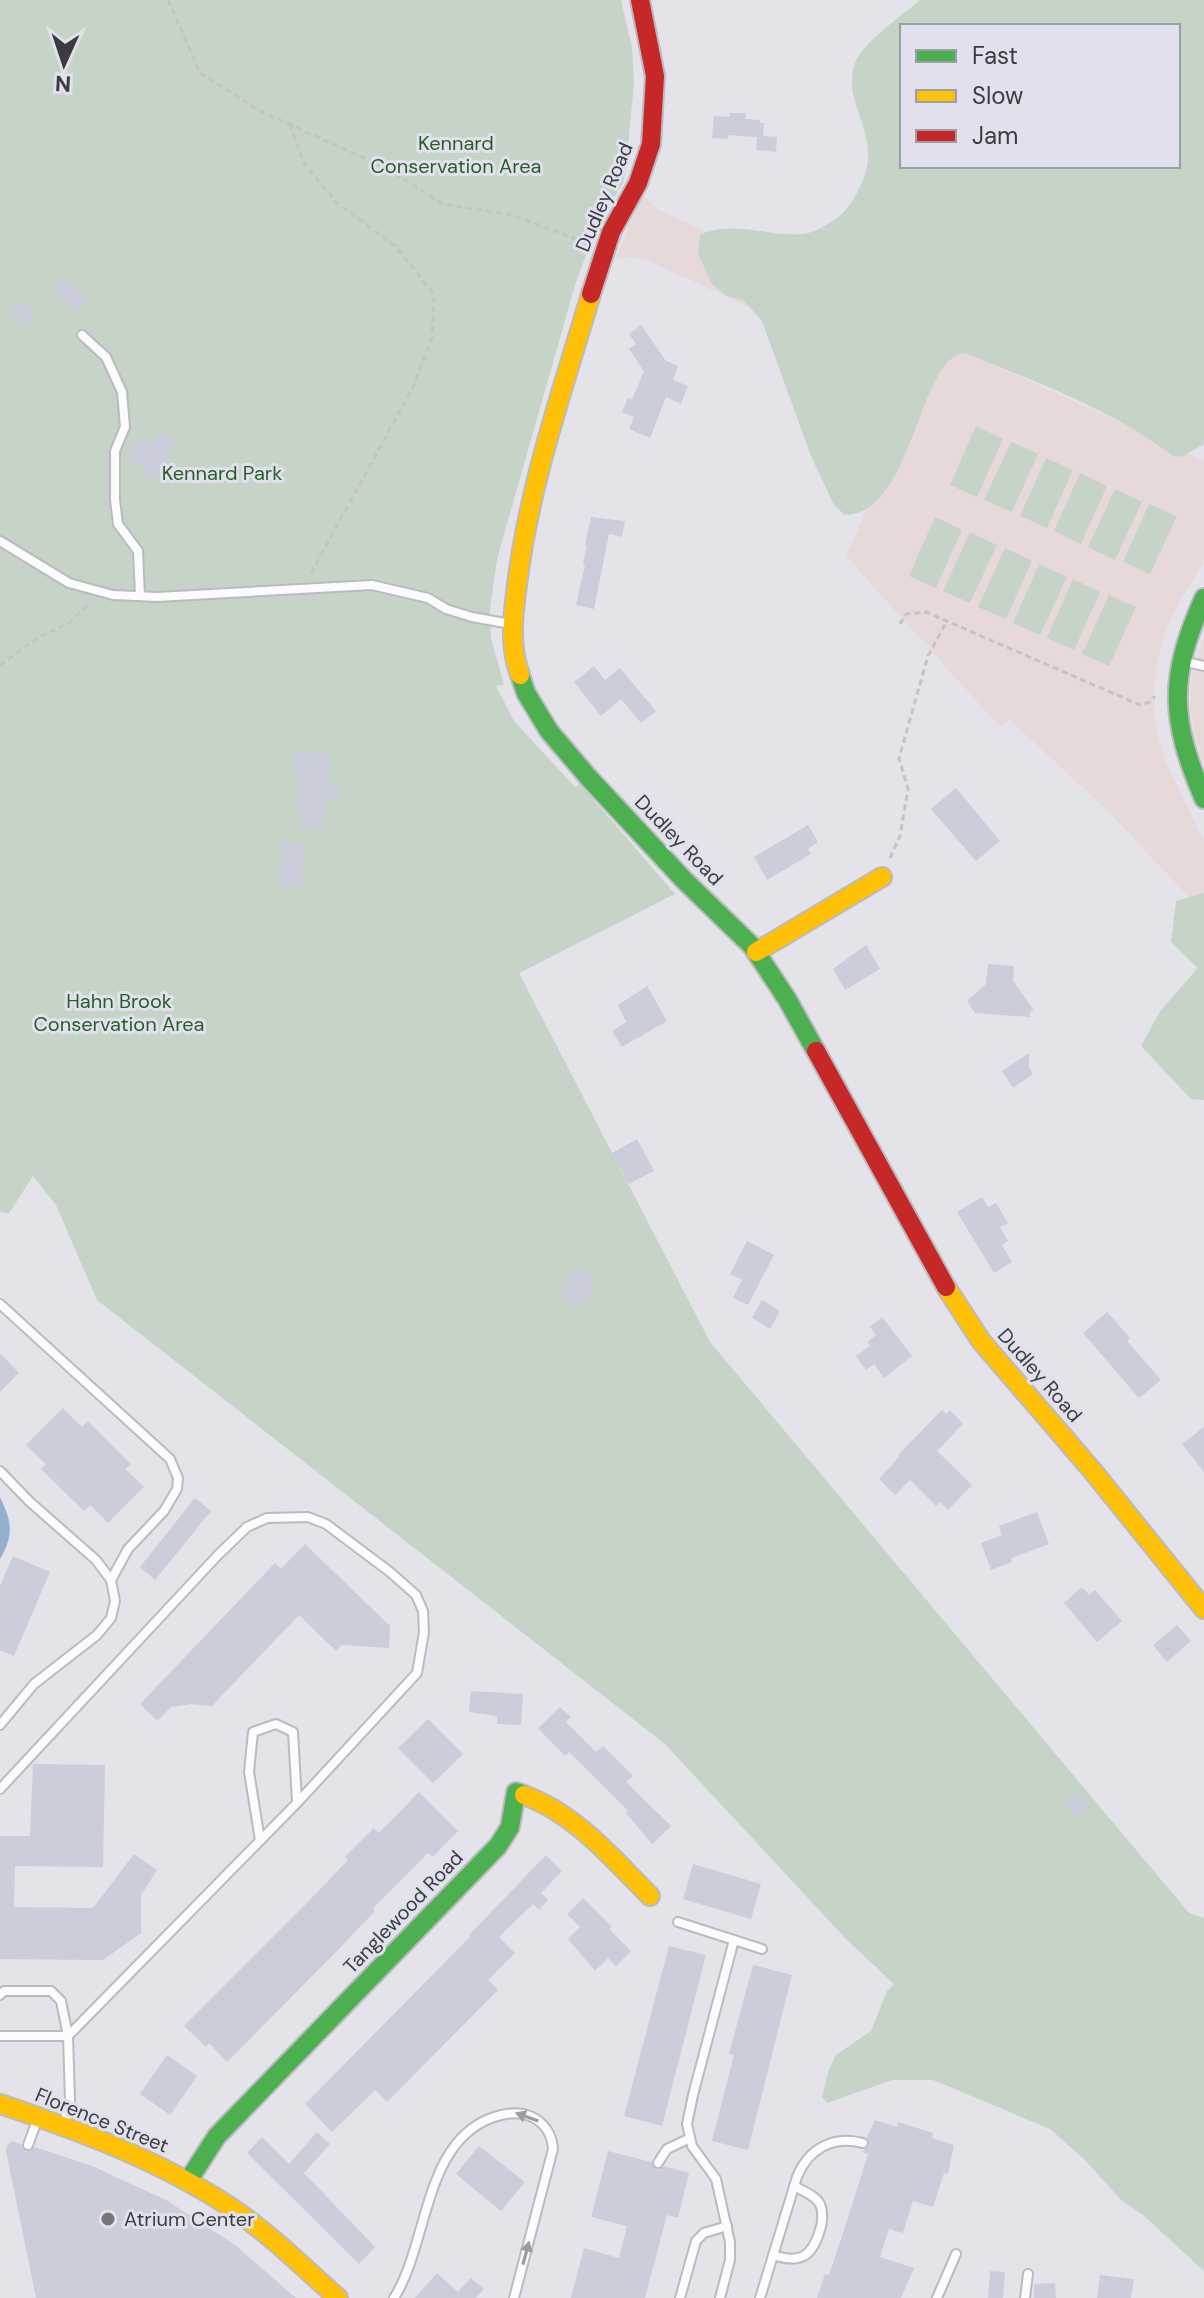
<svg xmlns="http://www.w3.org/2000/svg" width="1204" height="2298" font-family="'DM Sans',sans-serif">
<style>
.education{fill:#e7d9da}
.green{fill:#c5d4c6;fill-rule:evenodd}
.water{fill:#92b0cd}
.building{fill:#cccdda}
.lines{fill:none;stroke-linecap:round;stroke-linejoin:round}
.lane-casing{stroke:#bababf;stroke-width:12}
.fast-casing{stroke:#bababf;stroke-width:22}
.slow-casing{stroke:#bababf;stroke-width:22}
.jam-casing{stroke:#bababf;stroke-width:22}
.path{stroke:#c3c4c6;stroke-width:3;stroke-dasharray:6 4;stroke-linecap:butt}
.lane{stroke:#fbfbfc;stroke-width:8}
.fast{stroke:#4caf50;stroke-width:18}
.slow{stroke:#ffc107;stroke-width:18}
.jam{stroke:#c62828;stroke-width:18}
.oneway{fill:#9b9c9e}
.poi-dot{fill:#76767c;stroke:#e0e1ec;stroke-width:3}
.labels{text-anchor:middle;stroke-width:6;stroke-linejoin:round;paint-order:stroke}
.park-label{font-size:20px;fill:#285f26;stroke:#e0e1ec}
.street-label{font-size:20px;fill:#3b3c41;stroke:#e0e1ec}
.poi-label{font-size:20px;fill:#3b3c41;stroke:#e0e1ec;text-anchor:start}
</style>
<rect width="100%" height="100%" fill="#e3e3e9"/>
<!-- education -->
<g class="education">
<path d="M642,195L657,209L810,281L1204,461V561L1178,605L1165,633L1157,663L1154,694L1156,728L1164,758L1204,842V913L1107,810L1010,720L1000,727L846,556L923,387L644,259L628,257L615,259Z"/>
<path d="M1204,634V765L1194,734L1190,706L1192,677Z"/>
</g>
<!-- green -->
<g class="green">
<path d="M0,0H621L632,48L634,82L626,169L623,183L615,196L610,199L595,231L575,285L497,559L490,610L491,638L504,685L496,686L514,721L575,787L580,784L675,894L519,973L710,1342L1189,1913L1204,1918V2271L1142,2214L1121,2200L1086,2161L1050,2129L933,2080H892L827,2103L822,2097L828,2072L836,2055L871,2031L887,1991L894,1984L847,1940L665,1744L97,1300L56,1205L33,1176L9,1213L0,1212Z"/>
<path d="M920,0H1204V444L1181,457L1173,456C1111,409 1036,382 965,353C918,355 914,514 845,515L834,505L811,456L762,321L743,300L727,296L712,284L698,254L700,235C739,216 786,246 819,229C842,217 849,209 860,187C886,135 840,106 855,63C863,42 903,15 920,0ZM902,26H1178V166H902Z"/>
<path d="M976,426L1003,439L977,497L950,485Z"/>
<path d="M1011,442L1038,454L1012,512L984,500Z"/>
<path d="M1046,458L1073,470L1047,528L1020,516Z"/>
<path d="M1080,473L1107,486L1081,544L1054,531Z"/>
<path d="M1115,489L1142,502L1115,560L1088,547Z"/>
<path d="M1149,504L1177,516L1150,574L1123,562Z"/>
<path d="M935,517L962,530L936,588L909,576Z"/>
<path d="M970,532L997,545L970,603L943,591Z"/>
<path d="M1005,548L1032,561L1006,619L978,607Z"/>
<path d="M1039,564L1067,577L1040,635L1013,623Z"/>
<path d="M1073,579L1100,592L1074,650L1047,638Z"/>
<path d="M1109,595L1136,607L1109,666L1082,654Z"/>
<path d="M1204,893V1100L1191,1099L1141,1046L1161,1010L1198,968L1171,942L1176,901Z"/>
</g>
<!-- water -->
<path class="water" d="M0,1497C12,1522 14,1535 0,1559Z"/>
<!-- building -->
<g class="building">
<path d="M730,113H746L745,119L760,120V123H764L763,136L777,137L776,152L756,150L757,137L728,135V139L712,138L714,116L729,117Z"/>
<path d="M63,278L89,300L78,312L52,291Z"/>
<path d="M18,300L36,312L27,325L9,312Z"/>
<path d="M641,325L666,361L678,366L673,380L688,386L681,404L666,397L650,438L629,429L634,417L622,412L628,398L632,400L644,371L629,349L636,344L629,334Z"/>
<path d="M159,431L177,439L158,482L142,475L145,467L127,459L136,437L153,444Z"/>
<path d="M591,517L625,521L622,537L609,534L594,609L576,605L585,565L583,564L587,546L585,545Z"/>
<path d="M594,666L605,680L620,668L656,711L641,723L621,699L601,716L574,682Z"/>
<path d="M294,751L332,755L329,782L339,783L337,800L327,799L323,830L299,827L301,809H295L299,773L292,772Z"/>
<path d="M956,788L1000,841L976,861L931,809Z"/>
<path d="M808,825L818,842L808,849L811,854L767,880L754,857Z"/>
<path d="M283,843L306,845L301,888L278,886Z"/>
<path d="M866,945L880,969L845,990L833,969Z"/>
<path d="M988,964L1014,966L1013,981L1034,1010L1030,1012V1017L975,1013L967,1001L986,984Z"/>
<path d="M647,986L667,1021L622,1047L612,1031L626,1022L618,1005Z"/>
<path d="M1029,1053V1067L1033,1074L1013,1088L1002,1071Z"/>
<path d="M637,1139L654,1171L629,1184L612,1153Z"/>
<path d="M982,1197L988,1207L996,1203L1008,1223L1000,1227L1008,1241L1002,1245L1012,1262L994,1273L957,1212Z"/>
<path d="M747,1241L774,1255L748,1305L733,1298L742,1280L730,1274Z"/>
<path d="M588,1269L594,1293L586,1295L587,1302L573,1306L572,1300L564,1301L560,1287L571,1285L568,1273Z"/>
<path d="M762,1300L780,1311L770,1329L752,1318Z"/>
<path d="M1107,1312L1130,1338L1127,1341L1161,1380L1139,1398L1083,1333Z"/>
<path d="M882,1317L912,1356L884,1378L874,1364L866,1370L856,1356L870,1346L867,1342L876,1335L870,1327Z"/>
<path d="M0,1353L19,1373L0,1392Z"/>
<path d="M63,1408L82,1427L88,1421L131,1464L125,1469L144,1487L108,1523L90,1505L84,1511L41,1469L46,1464L26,1445Z"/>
<path d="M942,1410L946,1414L950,1410L963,1424L937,1451L972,1485L948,1510L940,1502L936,1506L910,1480L895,1495L879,1479L900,1456L898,1455Z"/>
<path d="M1204,1427V1472L1182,1444Z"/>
<path d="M195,1498L211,1511L155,1580L140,1567Z"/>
<path d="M1037,1512L1049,1544L1011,1558L1012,1562L991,1570L981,1543L1002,1535L999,1526Z"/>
<path d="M305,1544L390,1626L389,1648L342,1645L336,1651L299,1615L212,1706L191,1704L171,1707L157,1721L140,1704L275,1563L281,1569Z"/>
<path d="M13,1556L50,1572L14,1656L0,1650V1586Z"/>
<path d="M1082,1587L1089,1595L1095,1590L1122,1621L1097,1642L1064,1603Z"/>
<path d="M1177,1625L1191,1641L1167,1662L1153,1645Z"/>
<path d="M471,1691L523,1694L521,1725L497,1724V1716L469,1712Z"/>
<path d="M560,1707L571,1717L566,1722L596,1752L603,1746L633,1776L626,1782L671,1826L652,1844L626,1813L628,1811L569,1752L565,1756L538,1728Z"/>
<path d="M428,1719L463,1754L433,1783L398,1748Z"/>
<path d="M33,1764L105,1765L103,1867L15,1866L14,1907L93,1908L134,1854L157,1870L141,1895V1933L103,1960L0,1959V1836H30Z"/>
<path d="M419,1792L458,1831L433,1857L428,1853L373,1908L375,1911L335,1953L227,2062L209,2043L206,2047L184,2026L308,1902L348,1860L345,1857L374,1828L379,1833Z"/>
<path d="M1078,1792L1089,1807L1075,1817L1064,1802Z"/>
<path d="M546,1855L562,1871L541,1893L548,1900L539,1910L533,1904L499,1937L515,1953L488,1980L498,1990L387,2102L375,2090L332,2132L305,2104L471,1936L469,1935Z"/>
<path d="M693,1864L761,1884L751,1919L683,1899Z"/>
<path d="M583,1898L612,1927L609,1929L631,1951L616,1966L608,1958L595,1971L568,1939L580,1927L567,1914Z"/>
<path d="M669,1946L706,1955L662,2126L624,2116Z"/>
<path d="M753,1965L792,1975L748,2150L712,2141L734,2055L729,2054Z"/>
<path d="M167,2055L197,2076L170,2115L140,2094Z"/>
<path d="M875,2120L897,2127L898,2122L933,2133L932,2138L954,2145L948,2174L944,2173L933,2207L913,2201L903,2233L889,2229L880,2257L914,2268L901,2298H817L825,2274L829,2275L846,2224L868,2154L862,2152L870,2145L867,2137Z"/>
<path d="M317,2132L330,2144L304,2173L375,2247L359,2264L247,2153L262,2137L289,2164Z"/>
<path d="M12,2141L21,2144L26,2152L35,2147L92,2166L166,2200L235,2245L296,2298H36L6,2151L7,2145Z"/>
<path d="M479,2146L525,2182L501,2211L456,2174Z"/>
<path d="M608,2151L651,2162L657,2170L664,2166L689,2173L678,2218L667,2215L645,2298H571L584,2248L619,2258L627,2226L591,2217Z"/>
<path d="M990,2271L1005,2272L1003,2298H988Z"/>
<path d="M437,2273L458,2292L471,2278L484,2289L476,2298H415Z"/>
<path d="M1100,2275L1134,2279L1131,2298H1097Z"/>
<path d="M1055,2283L1056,2298H1034V2284Z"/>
</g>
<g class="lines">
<!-- lane casing -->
<g class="lane-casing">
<g id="lane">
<path d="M82,335L106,357L122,392L125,427L115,451V500L118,524L138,551L140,596"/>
<path d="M0,541L69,583L113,595L157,597L372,585L428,598L446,609L472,617L511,624"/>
<path d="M1182,661L1204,666"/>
<path d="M0,1304L170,1459L178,1478L177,1489L164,1511L128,1549L111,1580"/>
<path d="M0,1471L30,1502L96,1560L111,1580L115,1601L111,1618L97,1635L34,1684L0,1725"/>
<path d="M0,1789L218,1555L247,1527L267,1518L308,1517L326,1524L390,1572L416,1595L423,1611L424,1632L417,1673L297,1803L68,2036H0"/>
<path d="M260,1840L249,1772L253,1732L276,1724L293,1732L297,1802"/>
<path d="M678,1922L762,1949"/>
<path d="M0,1995L4,1991H51L61,2001L68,2036L70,2100L64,2124"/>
<path d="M28,2145L38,2118"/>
<path d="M658,2163L667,2149L688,2139"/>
<path d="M773,2255C800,2264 812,2257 820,2230C823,2222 823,2211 820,2204C815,2195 803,2191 794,2186"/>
<path d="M394,2298C429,2243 423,2141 494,2117C506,2113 518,2111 530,2116C544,2122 552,2134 553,2149L514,2298"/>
<path d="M680,2298L696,2241L704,2233L727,2226"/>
<path d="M720,2298L730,2260V2242L716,2179L692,2146L687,2124L693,2095L734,1940"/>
<path d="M760,2298L797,2177C808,2149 833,2135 863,2143"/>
<path d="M937,2298L956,2254"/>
<path d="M1025,2298L1028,2274"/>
</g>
</g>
<!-- fast casing -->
<g class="fast-casing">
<g id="fast">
<path d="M1204,598C1168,678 1170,719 1204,799"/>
<path d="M520,675L526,693L549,731L589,778L684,880L752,946L787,999L816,1051"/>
<path d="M188,2181L217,2136L498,1846L510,1827L516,1792L524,1795"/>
</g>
</g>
<!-- slow casing -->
<g class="slow-casing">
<g id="slow">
<path d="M520,675C509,646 513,615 517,585C529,485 563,389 591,294"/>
<path d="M756,952L882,877"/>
<path d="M946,1287L981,1341L1091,1469L1204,1609"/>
<path d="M524,1795C576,1814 612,1858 650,1896"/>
<path d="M0,2104C80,2131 159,2160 230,2207C269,2233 303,2267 338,2298"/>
</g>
</g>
<!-- jam casing -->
<g class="jam-casing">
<g id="jam">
<path d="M591,294L611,232L638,183L651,144L655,76L640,0"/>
<path d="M816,1051L946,1287"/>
</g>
</g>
<!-- path -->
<g class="path">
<path d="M168,0L200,73L260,111L386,168L443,204L513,215L586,243"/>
<path d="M290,124L303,162L336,202L395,246L434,294L432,337L413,387L310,575"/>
<path d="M900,624L906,614L926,612L1140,705L1150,702L1155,696"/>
<path d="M0,665L38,638L70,622L91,602"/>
<path d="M890,858L900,836L908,789L899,758L928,656L947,621"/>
</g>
<!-- lane -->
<use href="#lane" class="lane"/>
<!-- fast -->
<use href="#fast" class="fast"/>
<!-- slow -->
<use href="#slow" class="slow"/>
<!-- jam -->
<use href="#jam" class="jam"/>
</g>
<!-- one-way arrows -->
<defs><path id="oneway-solid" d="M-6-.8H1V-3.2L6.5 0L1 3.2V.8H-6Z" transform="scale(2)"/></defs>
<g class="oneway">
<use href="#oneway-solid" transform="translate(527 2117) rotate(-160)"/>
<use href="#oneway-solid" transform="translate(526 2253) rotate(-75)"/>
</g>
<!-- markers -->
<circle class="poi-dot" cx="108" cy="2219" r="8"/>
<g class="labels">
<!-- park labels -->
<g class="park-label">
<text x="456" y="150">Kennard<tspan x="456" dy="23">Conservation Area</tspan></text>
<text x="222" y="480">Kennard Park</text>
<text x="119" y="1008">Hahn Brook<tspan x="119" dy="23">Conservation Area</tspan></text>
</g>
<!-- street labels -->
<g class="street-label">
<text transform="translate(604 197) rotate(-67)" y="7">Dudley Road</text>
<text transform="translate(679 840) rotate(46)" y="7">Dudley Road</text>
<text transform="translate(1040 1375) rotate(49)" y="7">Dudley Road</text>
<text transform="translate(403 1912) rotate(-46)" y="7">Tanglewood Road</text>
<text transform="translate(102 2120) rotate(22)" y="7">Florence Street</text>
</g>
<!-- poi labels -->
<g class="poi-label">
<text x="124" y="2226">Atrium Center</text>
</g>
</g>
<!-- legend -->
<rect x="900" y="24" width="280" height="144" fill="#e0e1ec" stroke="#9e9fa8" stroke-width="2"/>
<rect x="916" y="50" width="40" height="12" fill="#4caf50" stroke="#9e9fa8" stroke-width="2"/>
<text x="972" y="64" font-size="24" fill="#3b3c41">Fast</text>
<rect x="916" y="90" width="40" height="12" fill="#ffc107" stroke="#9e9fa8" stroke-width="2"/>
<text x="972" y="104" font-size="24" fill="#3b3c41">Slow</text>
<rect x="916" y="130" width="40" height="12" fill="#c62828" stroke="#9e9fa8" stroke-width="2"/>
<text x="972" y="144" font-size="24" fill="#3b3c41">Jam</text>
<!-- north arrow -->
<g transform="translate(64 64) rotate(183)" stroke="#e0e1ec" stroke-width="6" paint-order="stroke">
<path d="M0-6L14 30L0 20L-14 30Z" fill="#3b3c41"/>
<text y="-12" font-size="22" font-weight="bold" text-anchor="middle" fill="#3b3c41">N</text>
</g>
</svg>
